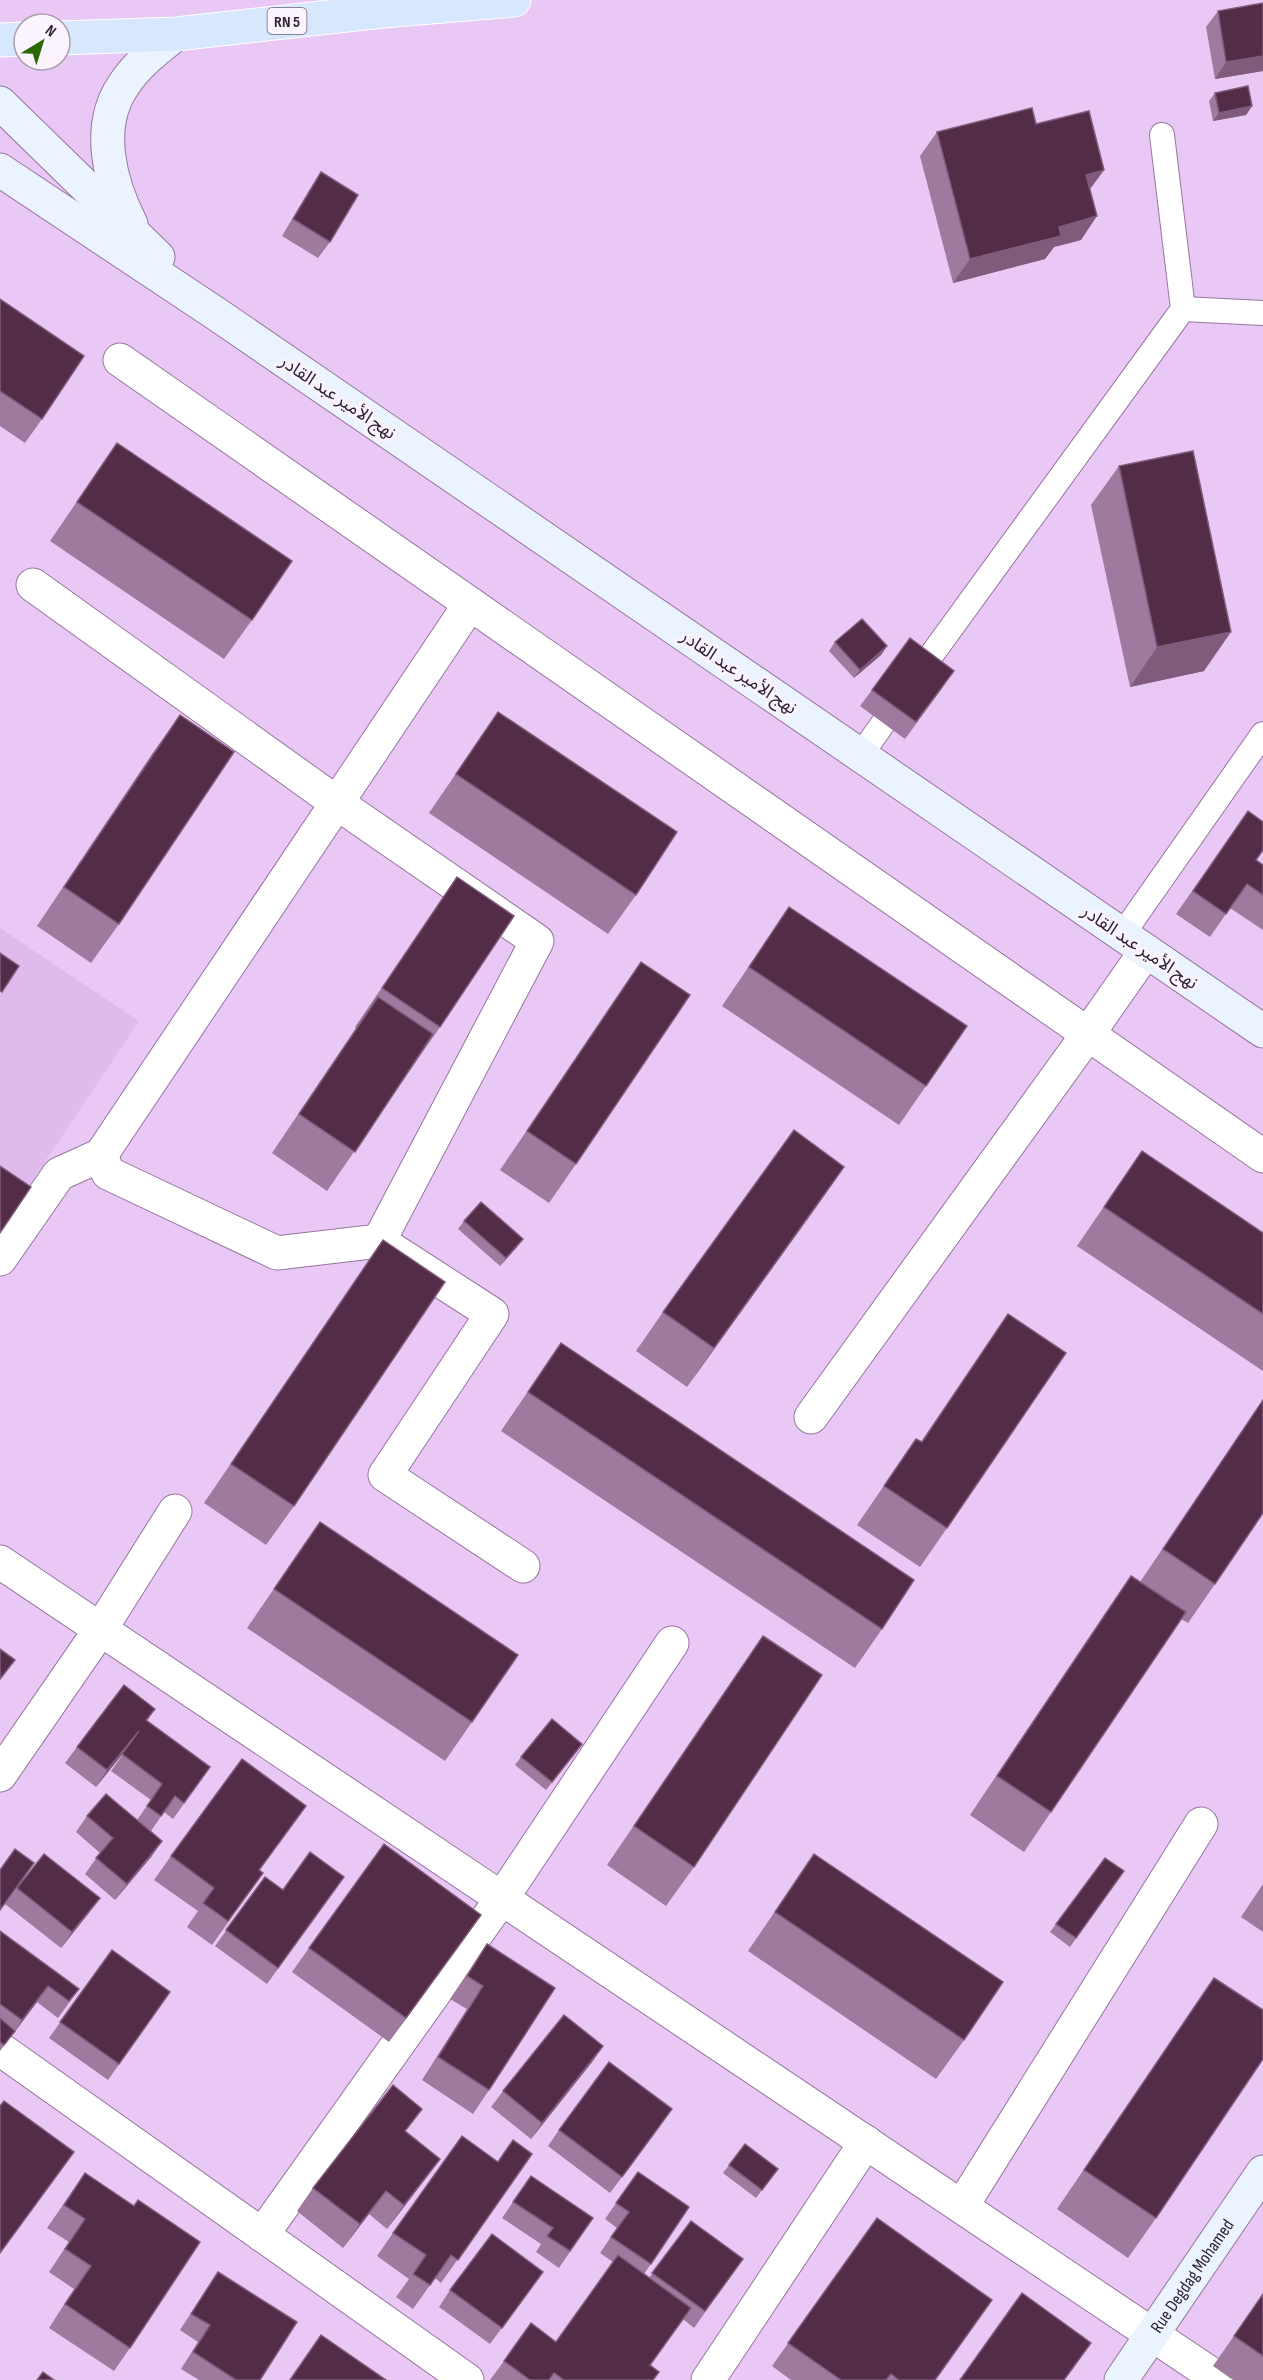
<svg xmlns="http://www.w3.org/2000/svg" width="1263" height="2380" font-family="'Sofia Sans Condensed','Noto Sans Arabic',sans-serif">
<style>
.built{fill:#dfbaec}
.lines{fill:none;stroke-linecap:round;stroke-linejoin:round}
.service-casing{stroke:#95769f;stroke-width:26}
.minor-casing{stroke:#95769f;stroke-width:35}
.tertiary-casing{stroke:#95769f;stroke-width:35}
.secondary-casing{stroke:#95769f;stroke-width:35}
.primary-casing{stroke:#fff;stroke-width:35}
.service{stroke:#fff;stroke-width:24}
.minor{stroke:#fff;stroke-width:33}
.tertiary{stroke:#fff;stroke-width:33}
.secondary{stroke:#ebf3fe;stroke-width:33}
.primary{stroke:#d7e7fd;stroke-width:33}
.wall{fill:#9e7a9e}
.shaded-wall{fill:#805b7c}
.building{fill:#532c48;stroke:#805b7c;stroke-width:1.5}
.labels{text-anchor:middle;stroke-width:6;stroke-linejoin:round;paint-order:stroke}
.shield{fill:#fbf4fe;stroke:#6d6271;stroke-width:1.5}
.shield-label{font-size:16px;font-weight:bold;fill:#302334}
.street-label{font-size:18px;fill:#302334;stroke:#fbf4fe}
</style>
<rect width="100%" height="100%" fill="#eac8f5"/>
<!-- built -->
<path class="built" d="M0,928L139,1021L0,1229Z"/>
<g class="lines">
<!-- service casing -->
<g class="service-casing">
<g id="service">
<path d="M1183,309L1263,313"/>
<path d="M860,756L930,657L1183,309L1162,135"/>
<path d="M1122,935L1263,734"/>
</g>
</g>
<!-- minor casing -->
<g class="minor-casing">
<g id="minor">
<path d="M120,360L1263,1156"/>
<path d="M33,585L337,803L537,941L379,1241"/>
<path d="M101,1155L108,1173L277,1253L379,1241L492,1314L385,1475L523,1566"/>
<path d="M0,1259L59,1174L101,1155L470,604"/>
<path d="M811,1417L1088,1034L1146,951"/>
<path d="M0,1775L100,1630L175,1511"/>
<path d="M0,2049L467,2380"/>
<path d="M962,2206L1201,1824"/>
<path d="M262,2235L502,1898L672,1643"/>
<path d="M708,2380L866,2142"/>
</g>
</g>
<!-- tertiary casing -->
<g class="tertiary-casing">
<path id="tertiary" d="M0,1562L1220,2380"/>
</g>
<!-- secondary casing -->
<g class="secondary-casing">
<g id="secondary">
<path d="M0,103L158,257"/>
<path d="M0,170L215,313L1263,1031"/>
<path d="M131,224C110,183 95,127 123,86C136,65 157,49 176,34"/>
<path id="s1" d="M1121,2380L1263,2172"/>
</g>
</g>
<!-- primary casing -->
<g class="primary-casing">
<g id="primary">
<path d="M60,38L176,34L383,11L514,0"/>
<path d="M0,40L24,39"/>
</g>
</g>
<!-- service -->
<use href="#service" class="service"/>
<!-- minor -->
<use href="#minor" class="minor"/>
<!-- tertiary -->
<use href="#tertiary" class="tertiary"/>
<!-- secondary -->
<use href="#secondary" class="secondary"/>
<!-- primary -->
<use href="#primary" class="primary"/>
</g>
<!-- wall -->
<g class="wall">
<path d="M1218,11L1263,71L1215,79L1206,27Z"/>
<path d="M1215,93L1252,106L1246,115L1213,121L1209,101Z"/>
<path d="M1036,124L1104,170L1090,189L1081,240L1054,247L1045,259L953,283L920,156L937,132Z"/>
<path d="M321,172L330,242L318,258L282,236L310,189Z"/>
<path d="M0,299L42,419L25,443L0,426Z"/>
<path d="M117,443L252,620L224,659L50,541Z"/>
<path d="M1119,466L1204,671L1130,687L1091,505Z"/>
<path d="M835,642L887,646L881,655L854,678L829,651Z"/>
<path d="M943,687L905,739L860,706L872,690Z"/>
<path d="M498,712L636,895L608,934L429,813Z"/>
<path d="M180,715L119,924L91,963L37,926L152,754Z"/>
<path d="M1248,811L1256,860L1263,865V930L1230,908L1210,937L1176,914Z"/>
<path d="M457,877L440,1027L327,1191L272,1153L356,1028L355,1027Z"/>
<path d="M789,907L926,1086L899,1125L722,1006Z"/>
<path d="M641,962L576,1164L549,1203L500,1170Z"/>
<path d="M1142,1151L1263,1233V1371L1077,1246Z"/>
<path d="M844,1167L687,1387L636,1351L663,1312Z"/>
<path d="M464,1221L517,1247L500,1266L458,1229Z"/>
<path d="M383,1240L294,1506L266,1545L204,1503Z"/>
<path d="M1008,1314L947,1528L920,1567L857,1525L916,1439L921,1442Z"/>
<path d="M561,1343L882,1629L855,1668L501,1431Z"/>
<path d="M1263,1400L1215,1584L1188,1623L1181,1619L1024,1852L970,1815L1104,1615L1131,1576L1140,1582Z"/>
<path d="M320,1522L472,1722L445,1761L247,1628Z"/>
<path d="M763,1636L694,1867L666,1906L607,1865Z"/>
<path d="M155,1709L147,1721L210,1767L173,1819L164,1812L151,1831L162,1841L151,1857L115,1900L85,1874L100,1853L76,1832L87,1816L137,1820L151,1800L111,1771L126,1750L96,1787L65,1763L77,1747Z"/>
<path d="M576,1752L546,1790L515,1765L521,1757Z"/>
<path d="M814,1854L964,2040L936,2079L748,1951Z"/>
<path d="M171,1856L260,1871L263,1873L212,1945L187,1927L198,1911L154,1880Z"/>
<path d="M1105,1858L1124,1871L1070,1947L1050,1932Z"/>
<path d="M265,1877L283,1890L344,1877L267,1984L215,1946Z"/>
<path d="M1263,1884V1932L1241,1917Z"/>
<path d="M17,1888L100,1898L88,1914L61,1948L5,1904Z"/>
<path d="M481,1915L389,2042L292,1972L309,1948Z"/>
<path d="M0,1931L79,1989L58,2018L37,2002L0,2051Z"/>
<path d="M487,1944L489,2090L473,2114L422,2080L467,2009L450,1999Z"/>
<path d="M112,1950L170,1992L108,2080L49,2038Z"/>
<path d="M1214,1978L1156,2218L1128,2258L1057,2209Z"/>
<path d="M603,2046L592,2062L531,2139L491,2107L503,2091Z"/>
<path d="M661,2125L610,2193L548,2146L559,2130Z"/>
<path d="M406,2132L440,2159L423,2182L387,2229L369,2214L343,2248L297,2211L313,2188Z"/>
<path d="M745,2144L778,2169L756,2198L723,2173Z"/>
<path d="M532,2154L441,2283L435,2278L413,2309L396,2297L409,2279L377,2256L393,2233L498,2162Z"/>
<path d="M638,2172L689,2207L644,2274L649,2278L691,2221L743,2259L694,2328L683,2319L650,2365L653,2380H490L504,2361L556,2342L613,2262L600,2253L617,2228L605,2219Z"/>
<path d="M85,2173L130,2348L114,2371L49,2328L74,2289L49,2272L69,2242L47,2228Z"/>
<path d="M531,2176L593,2218L559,2268L536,2252L541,2244L502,2218Z"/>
<path d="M877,2218L935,2380H791L772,2366Z"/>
<path d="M218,2272L260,2380H199L181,2369L198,2342L180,2330Z"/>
<path d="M543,2272L490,2344L439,2307L450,2290Z"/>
<path d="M1263,2294V2380H1233L1213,2366Z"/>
</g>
<!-- shaded-wall -->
<g class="shaded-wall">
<path d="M1263,56V71L1215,79L1226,62Z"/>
<path d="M1252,106L1246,115L1213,121L1219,113Z"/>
<path d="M1104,170L1087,193L1086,175Z"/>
<path d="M1097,216L1081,240L1054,247L1045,259L953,283L970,259L1059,227Z"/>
<path d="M1231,632L1204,671L1130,687L1157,647Z"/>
<path d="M887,646L881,655L854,678L860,670Z"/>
<path d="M844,1167L817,1206L687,1387L714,1348Z"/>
<path d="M523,1239L517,1247L500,1266L506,1258Z"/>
<path d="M155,1709L128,1747L96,1787L107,1770Z"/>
<path d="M162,1841L151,1857L115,1900L127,1884Z"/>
<path d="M100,1898L88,1914L61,1948L72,1932Z"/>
<path d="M481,1915L465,1938L389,2042L406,2018Z"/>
<path d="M48,1986L37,2002L11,2037L22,2020Z"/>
<path d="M603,2046L592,2062L531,2139L542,2123Z"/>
<path d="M440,2159L423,2182L387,2229L404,2205Z"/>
<path d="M386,2191L369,2214L343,2248L360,2224Z"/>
</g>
<!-- building -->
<g class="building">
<path d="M1263,3V56L1226,62L1218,11Z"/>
<path d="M1248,86L1252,106L1219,113L1215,93Z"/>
<path d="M1032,108L1036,124L1089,111L1104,170L1086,175L1097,216L1059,227L1061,236L970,259L937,132Z"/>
<path d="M321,172L358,195L330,242L293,219Z"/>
<path d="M0,299L84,356L42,419L0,391Z"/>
<path d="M117,443L292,561L252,620L77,502Z"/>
<path d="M1193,451L1231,632L1157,647L1119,466Z"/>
<path d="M862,619L887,646L860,670L835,642Z"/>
<path d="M910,638L954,671L916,722L872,690Z"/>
<path d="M498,712L677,832L636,895L456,774Z"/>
<path d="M180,715L234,752L119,924L64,887Z"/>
<path d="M1248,811L1263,822V850L1256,860L1263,865V895L1247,884L1226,914L1193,891Z"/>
<path d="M457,877L514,916L440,1027L382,988Z"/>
<path d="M789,907L967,1026L926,1086L749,967Z"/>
<path d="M0,953L19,966L2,992L0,991Z"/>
<path d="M641,962L690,995L576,1164L527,1131Z"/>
<path d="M378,997L433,1034L355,1152L299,1114Z"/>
<path d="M794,1130L844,1167L714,1348L663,1312Z"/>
<path d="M1142,1151L1263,1233V1314L1104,1207Z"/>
<path d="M0,1166L31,1187L0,1233Z"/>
<path d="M481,1202L523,1239L506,1258L464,1221Z"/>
<path d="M383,1240L445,1282L294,1506L231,1464Z"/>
<path d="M1008,1314L1066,1353L947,1528L884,1486L916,1439L922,1442Z"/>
<path d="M561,1343L914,1580L882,1629L528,1392Z"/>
<path d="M1263,1400V1513L1215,1584L1163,1549Z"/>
<path d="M320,1522L518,1655L472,1722L274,1589Z"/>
<path d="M1131,1576L1186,1612L1051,1812L997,1776Z"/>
<path d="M763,1636L822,1675L694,1867L634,1826Z"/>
<path d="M0,1649L15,1660L0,1679Z"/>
<path d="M124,1685L155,1709L146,1720L210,1767L184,1803L175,1796L161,1816L147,1806L162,1784L122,1754L139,1731L107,1770L77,1747Z"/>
<path d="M552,1719L582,1744L552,1782L521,1757Z"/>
<path d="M242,1759L306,1806L259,1870L263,1873L228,1921L203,1903L214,1888L171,1856Z"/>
<path d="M106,1794L162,1841L127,1884L96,1858L113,1838L87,1816Z"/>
<path d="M384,1844L481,1915L406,2018L309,1948Z"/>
<path d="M15,1849L34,1863L0,1910V1870Z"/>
<path d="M310,1852L344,1877L278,1968L226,1930L265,1877L283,1890Z"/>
<path d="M44,1854L100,1898L72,1932L17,1888Z"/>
<path d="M814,1854L1003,1982L964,2040L775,1912Z"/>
<path d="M1105,1858L1124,1871L1076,1938L1056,1924Z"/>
<path d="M0,1931L79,1989L69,2001L48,1986L22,2020L0,2004Z"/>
<path d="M487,1944L555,1988L489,2090L438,2057L483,1986L467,1976Z"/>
<path d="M112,1950L170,1992L119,2064L60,2022Z"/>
<path d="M1214,1978L1263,2010V2059L1156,2218L1084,2170Z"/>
<path d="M564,2015L603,2046L542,2123L503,2091Z"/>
<path d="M0,2018L15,2031L4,2045L0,2042Z"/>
<path d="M609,2062L672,2109L622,2177L559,2130Z"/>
<path d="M393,2085L422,2109L405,2131L440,2159L404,2205L386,2191L360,2224L313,2188Z"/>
<path d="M4,2101L74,2152L0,2253V2106Z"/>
<path d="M462,2136L498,2162L513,2140L532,2154L458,2260L451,2255L430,2285L413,2274L426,2255L393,2233Z"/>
<path d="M745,2144L778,2169L762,2190L729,2165Z"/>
<path d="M638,2172L689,2207L651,2264L611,2237L629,2212L616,2203Z"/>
<path d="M85,2173L134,2206L138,2200L200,2242L130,2348L65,2304L91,2266L65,2249L85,2219L64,2205Z"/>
<path d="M531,2176L593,2218L570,2251L547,2236L553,2228L513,2202Z"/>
<path d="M877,2218L992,2300L935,2380H899L891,2374L886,2380H841L788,2343Z"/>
<path d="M691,2221L743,2259L705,2311L652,2273Z"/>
<path d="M492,2234L543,2272L502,2328L450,2290Z"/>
<path d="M618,2255L691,2308L650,2365L659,2372L653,2380H564L554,2373L549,2380H530L504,2361L531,2323L556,2342Z"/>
<path d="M218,2272L297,2322L260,2380H236L193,2352L210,2325L191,2314Z"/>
<path d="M1022,2293L1091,2343L1064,2380H960Z"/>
<path d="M1263,2294V2356L1234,2336Z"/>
<path d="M321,2335L386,2380H290Z"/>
<path d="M43,2372L54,2380H37Z"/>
</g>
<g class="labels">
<!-- shield labels -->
<rect class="shield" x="267.5" y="8" width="39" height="26" rx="4.5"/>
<g class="shield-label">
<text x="287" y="27">RN 5</text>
</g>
<!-- street labels -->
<g class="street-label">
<text transform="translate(338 397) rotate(34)" y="6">نهج الأمير عبد القادر</text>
<text transform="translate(739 672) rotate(34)" y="6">نهج الأمير عبد القادر</text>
<text transform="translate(1140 947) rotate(34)" y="6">نهج الأمير عبد القادر</text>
<text dy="6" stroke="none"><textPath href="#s1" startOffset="126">Rue Degdag Mohamed</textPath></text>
</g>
</g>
<!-- north arrow -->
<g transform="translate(42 42) rotate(38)"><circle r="28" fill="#fbf4fe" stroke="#aaa0ad" stroke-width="1.5"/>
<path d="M0-4.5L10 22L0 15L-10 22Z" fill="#286a00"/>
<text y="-9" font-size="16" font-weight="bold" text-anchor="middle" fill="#302334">N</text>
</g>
</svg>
